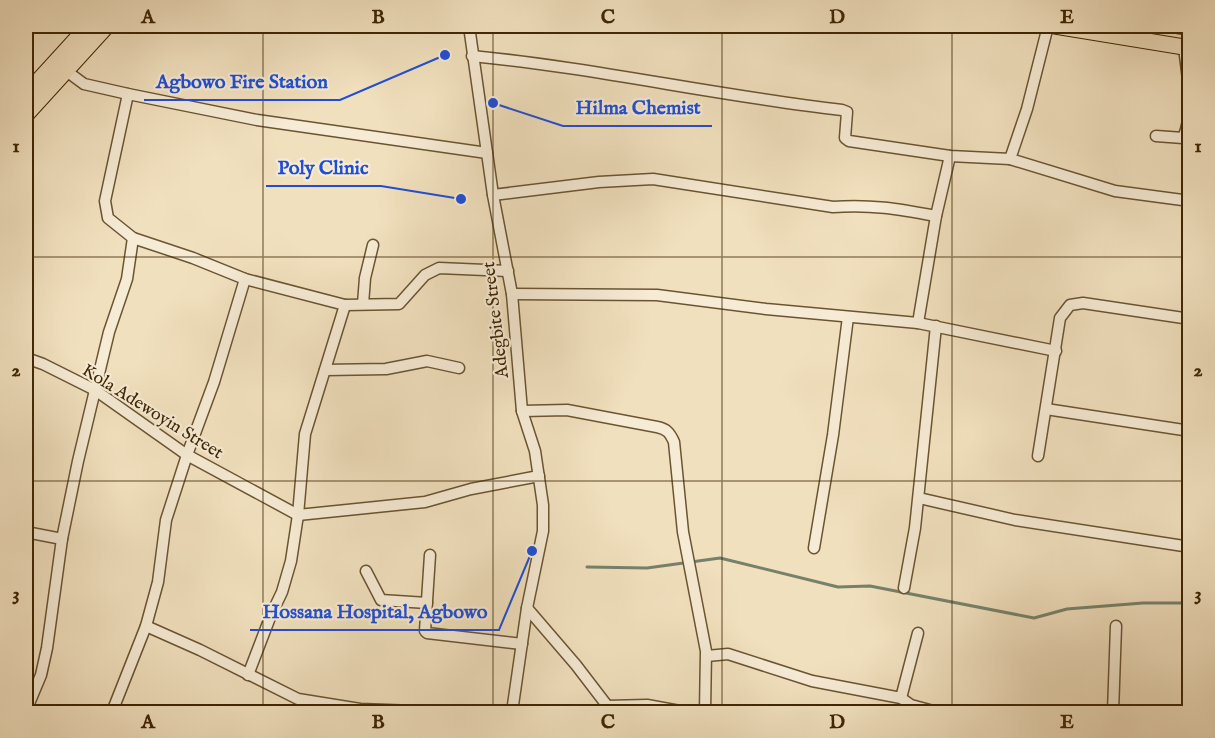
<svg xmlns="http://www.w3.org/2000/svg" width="1215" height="738" font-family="'IM FELL English',serif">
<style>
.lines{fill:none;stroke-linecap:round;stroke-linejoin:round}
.stream{stroke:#76816b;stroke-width:3}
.minor-casing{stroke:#6b5432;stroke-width:13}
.highway-casing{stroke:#3e2603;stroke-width:17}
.minor{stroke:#f6ebd5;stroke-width:10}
.highway{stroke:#f1e0be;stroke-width:15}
.grid{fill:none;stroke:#3e2603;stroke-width:1.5;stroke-opacity:0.55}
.labels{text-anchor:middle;stroke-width:4.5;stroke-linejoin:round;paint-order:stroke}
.street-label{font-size:18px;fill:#3e2603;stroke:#f6ebd5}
.leader{fill:none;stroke:#1d4ed8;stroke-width:2}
.callout-dot{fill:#1d4ed8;stroke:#f6ebd5;stroke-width:2}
.callout-label{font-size:20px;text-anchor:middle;font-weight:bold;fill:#1d4ed8;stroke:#f6ebd5;stroke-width:4.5;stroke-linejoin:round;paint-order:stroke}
.neatline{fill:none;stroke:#3e2603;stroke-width:2}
.grid-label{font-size:20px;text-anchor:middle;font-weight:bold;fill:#3e2603}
</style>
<rect width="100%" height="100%" fill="#f1e0be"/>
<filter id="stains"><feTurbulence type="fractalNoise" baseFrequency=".00333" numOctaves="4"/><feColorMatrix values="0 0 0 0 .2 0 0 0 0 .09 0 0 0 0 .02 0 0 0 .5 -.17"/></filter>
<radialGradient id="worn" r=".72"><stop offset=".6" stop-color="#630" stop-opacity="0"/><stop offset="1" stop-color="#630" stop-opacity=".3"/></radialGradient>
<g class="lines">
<!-- stream -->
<path class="stream" d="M587,567L647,568L720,558L838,587L870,586L1034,618L1067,609L1143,603H1190"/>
<!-- minor casing -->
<g class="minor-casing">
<g id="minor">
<path d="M469,26L493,195L512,294L522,411L535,451L543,505V531L527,608L512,712"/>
<path d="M472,56C596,68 718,96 842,110L847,112L845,138L849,141L950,156L1010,159L1115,191L1190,201"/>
<path d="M65,70L84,84L128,94L257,120L487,153"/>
<path d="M128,94L105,201L108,218L133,238L193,258L245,279L345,305L399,304L425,275L439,268L508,271"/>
<path d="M1156,136L1183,138C1195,111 1187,76 1184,47"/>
<path d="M1010,159L1027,109L1048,26"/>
<path d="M493,195L599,182L653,179L833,207C870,204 899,209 936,216"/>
<path d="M512,294L657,295L766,309L918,323L1056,351"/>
<path d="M363,304L365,278L373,245"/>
<path d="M918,323L936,216L950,156"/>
<path d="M26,358L43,364L95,390L187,455L298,515L425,502L471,489L539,476"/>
<path d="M325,370L386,369L427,361L459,368"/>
<path d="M1046,409L1190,431"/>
<path d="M522,411L567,410L657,427C667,429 670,433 674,442L683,532L706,651L705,712"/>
<path d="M1038,456L1060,318L1070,305L1083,303L1190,319"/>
<path d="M919,498L1015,520L1190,547"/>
<path d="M26,532L62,539"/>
<path d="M814,548L833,435L848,317"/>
<path d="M430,555L425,631L427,633L522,644"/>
<path d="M366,571L381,600L427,603"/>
<path d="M904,588L915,528L936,326"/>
<path d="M527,608L576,665L612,712"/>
<path d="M146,626L200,650L298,699L360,709L442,712"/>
<path d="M707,656L728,654L812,681L901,698L911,705L937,712"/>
<path d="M248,675L271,615L282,592L291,561L298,515L305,434L345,305"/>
<path d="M901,698L918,633"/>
<path d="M28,706L41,675L47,648L62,539L78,461L109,332L127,279L133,238"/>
<path d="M607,706L647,705L685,712"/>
<path d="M112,712L146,626L158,582L166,520L187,455L214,382L245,279"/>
<path d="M1113,712L1116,626"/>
</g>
</g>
<!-- highway casing -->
<g class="highway-casing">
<g id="highway">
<path d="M1055,26L1190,48"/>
<path d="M1179,26L1190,27"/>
<path d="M26,94L88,26"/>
<path d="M26,115L107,26"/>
</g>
</g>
<!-- minor -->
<use href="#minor" class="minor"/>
<!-- highway -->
<use href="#highway" class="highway"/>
</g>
<!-- grid -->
<path class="grid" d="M263,26V712M493,26V712M722,26V712M952,26V712M26,257H1190M26,481H1190"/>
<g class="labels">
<!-- street labels -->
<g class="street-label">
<text transform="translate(495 320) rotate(-97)" y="6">Adegbite Street</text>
<text transform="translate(153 411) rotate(32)" y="6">Kola Adewoyin Street</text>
</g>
</g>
<!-- callouts -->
<path class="leader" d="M445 55L340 100H144M493 103L563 126H712M461 199L381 186H266M532 551L499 630H250"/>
<g class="callout-dot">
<circle cx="445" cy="55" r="6"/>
<circle cx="493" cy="103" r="6"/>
<circle cx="461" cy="199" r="6"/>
<circle cx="532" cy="551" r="6"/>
</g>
<g class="callout-label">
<text x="242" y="88">Agbowo Fire Station</text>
<text x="638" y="114">Hilma Chemist</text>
<text x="323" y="174">Poly Clinic</text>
<text x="375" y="618">Hossana Hospital, Agbowo</text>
</g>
<!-- margin -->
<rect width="1215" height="738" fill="none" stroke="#f1e0be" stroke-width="66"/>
<rect x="33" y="33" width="1149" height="672" class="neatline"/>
<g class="grid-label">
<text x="148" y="23">A</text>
<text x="378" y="23">B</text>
<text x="608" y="23">C</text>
<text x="837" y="23">D</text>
<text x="1067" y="23">E</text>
<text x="16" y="152">1</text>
<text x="1198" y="152">1</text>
<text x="16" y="376">2</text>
<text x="1198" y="376">2</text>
<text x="16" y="600">3</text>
<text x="1198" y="600">3</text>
<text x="148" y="728">A</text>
<text x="378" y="728">B</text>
<text x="608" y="728">C</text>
<text x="837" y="728">D</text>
<text x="1067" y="728">E</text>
</g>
<rect width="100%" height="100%" filter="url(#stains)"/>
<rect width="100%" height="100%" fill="url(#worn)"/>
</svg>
